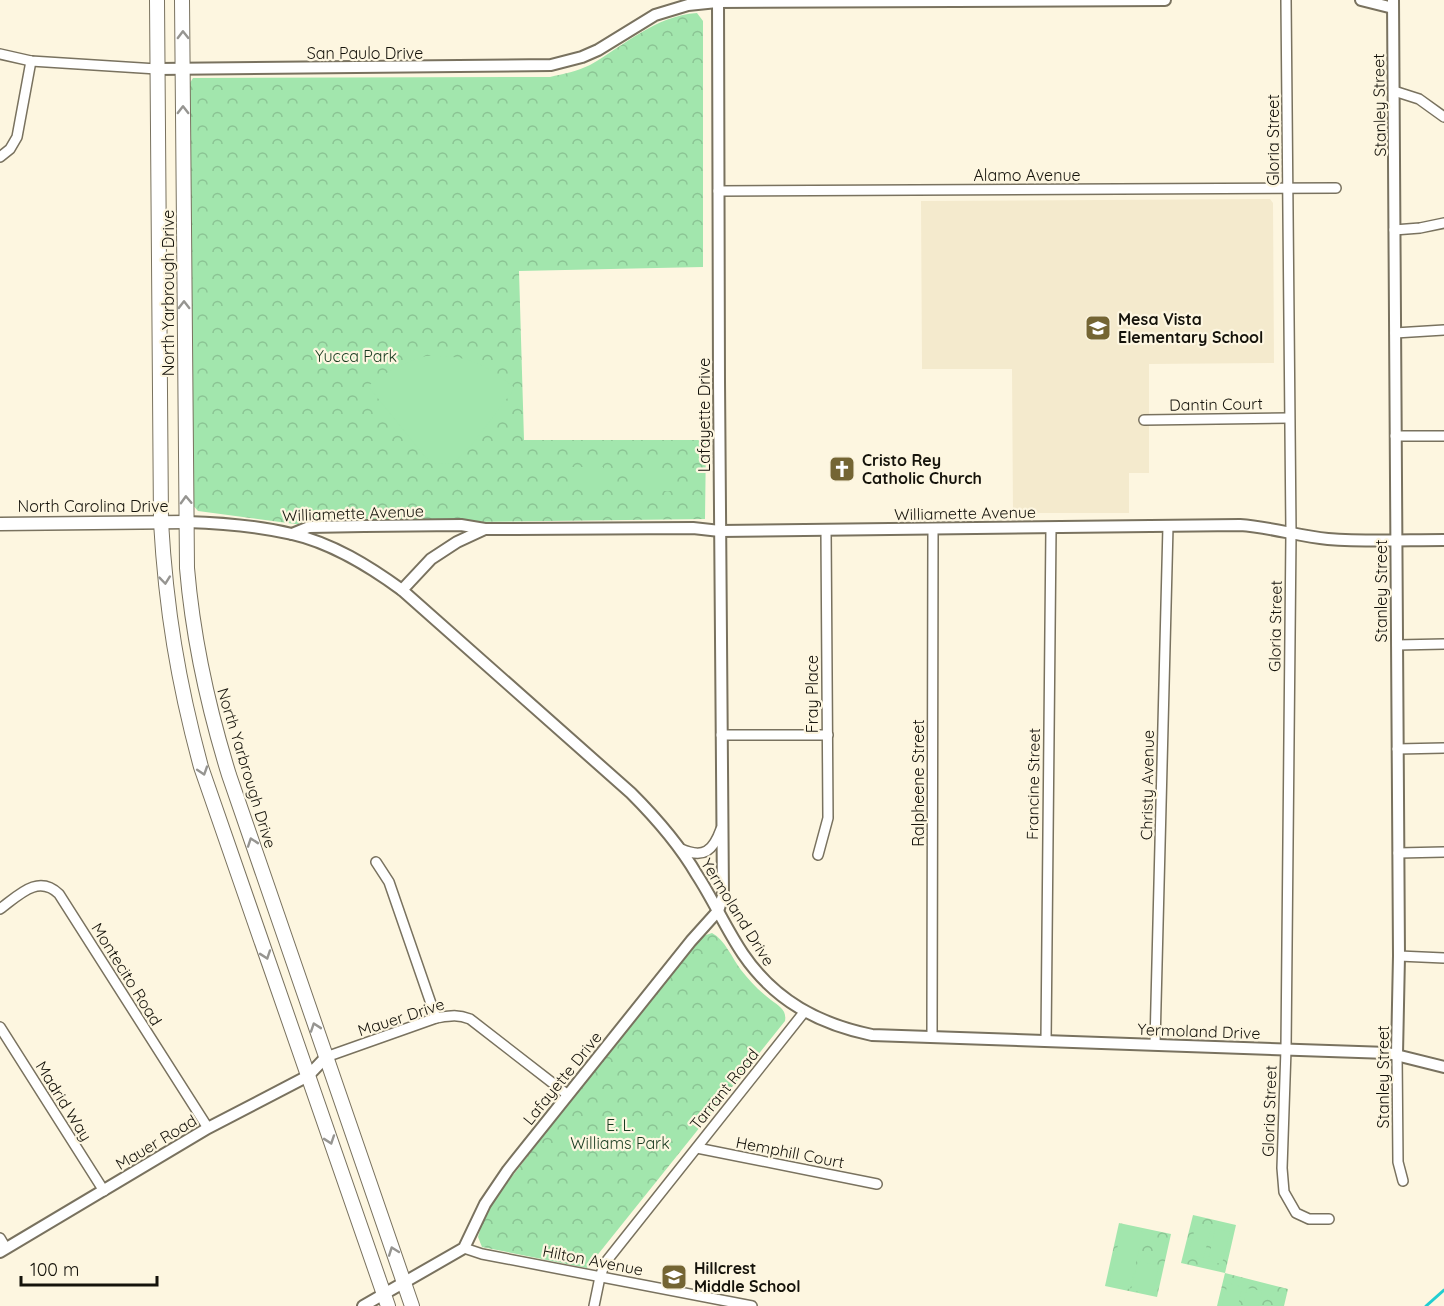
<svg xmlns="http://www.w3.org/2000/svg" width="1444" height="1306" font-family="Quicksand,sans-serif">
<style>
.built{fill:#f4eacd}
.forest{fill:url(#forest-crowns)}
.pitch{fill:#a2e6ad}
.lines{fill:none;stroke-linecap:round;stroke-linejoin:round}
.stream{stroke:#22ced1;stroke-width:3}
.minor-casing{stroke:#79725f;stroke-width:12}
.tertiary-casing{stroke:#79725f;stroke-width:14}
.secondary-casing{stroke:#79725f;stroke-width:15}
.primary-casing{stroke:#79725f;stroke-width:16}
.minor{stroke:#fff;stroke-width:9}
.tertiary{stroke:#fff;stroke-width:10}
.secondary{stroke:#fff;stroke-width:12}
.primary{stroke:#fff;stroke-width:14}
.oneway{stroke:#969591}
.labels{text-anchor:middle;stroke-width:4.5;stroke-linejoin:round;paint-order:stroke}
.street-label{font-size:16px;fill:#15130b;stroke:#fdf6e0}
.poi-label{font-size:16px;font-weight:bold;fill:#15130b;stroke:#fdf6e0;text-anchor:start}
.park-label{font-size:16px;fill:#193b20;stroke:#fdf6e0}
</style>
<defs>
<pattern id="forest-crowns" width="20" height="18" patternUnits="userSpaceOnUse" patternTransform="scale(1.5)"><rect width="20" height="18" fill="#a2e6ad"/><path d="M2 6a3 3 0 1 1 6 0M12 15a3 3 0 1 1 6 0" fill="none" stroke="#8bc494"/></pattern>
</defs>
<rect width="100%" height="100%" fill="#fdf6e0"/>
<!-- built -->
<path class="built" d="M1270,199L1273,203L1274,363L1149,364V473H1129V513H1013L1012,369H922L921,201Z"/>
<!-- forest -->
<g class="forest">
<path d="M697,13L703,21V267L519,271L524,440H706L705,519L295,524L198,511L191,503L188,86L193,78L550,77C563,74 578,71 590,65C625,45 655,16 697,13Z"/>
<path d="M712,933C725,940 732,958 741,970C750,981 759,991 771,1000C779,1006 787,1010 785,1021L587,1268L482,1247L478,1237L484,1217L497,1196L570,1101L700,937Z"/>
<path d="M1193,1215L1236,1225L1225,1273L1288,1289L1284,1306H1217L1225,1273L1181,1263Z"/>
<path d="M1119,1223L1171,1234L1157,1297L1105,1286Z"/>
</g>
<!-- pitch -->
<g class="pitch">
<path d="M426,356C468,355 483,362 515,388L474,442L454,463L434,464L426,458L368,386C385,372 405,362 426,356Z"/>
<path d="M568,467H603V488H569Z"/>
<rect x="642" y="471" width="34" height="20"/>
<path d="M1196,1224L1211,1228L1203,1260L1188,1256Z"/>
<path d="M1122,1227L1143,1232L1130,1289L1109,1285Z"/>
<path d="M1215,1229L1230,1232L1222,1264L1208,1261Z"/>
<path d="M1138,1261L1159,1266L1152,1294L1131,1290Z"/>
<path d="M1228,1283L1242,1287L1238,1306H1222Z"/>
<path d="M1247,1288L1262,1291L1258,1306H1243Z"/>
</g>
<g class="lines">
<!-- stream -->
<path class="stream" d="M1426,1306L1444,1290"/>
<!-- minor casing -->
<g class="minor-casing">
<g id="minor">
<path d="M1286,0L1291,533L1286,1049L1282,1168L1284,1192L1296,1213L1309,1219H1329"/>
<path d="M0,54L31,61L157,69"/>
<path d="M1394,91L1419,99L1444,117"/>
<path d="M0,157L10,149L17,137L31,61"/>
<path d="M718,191L1336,188"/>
<path d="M1394,230L1420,228L1444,223"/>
<path d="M1395,333L1444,330"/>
<path d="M1144,420L1289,418"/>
<path d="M1395,436H1444"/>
<path d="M1397,645L1444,644"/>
<path d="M721,735H828"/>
<path d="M1397,749L1444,748"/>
<path d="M681,849C704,859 713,851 721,829"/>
<path d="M1398,853L1444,852"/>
<path d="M818,855L828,818L826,530"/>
<path d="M376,862L389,882L436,1018"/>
<path d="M0,909C19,895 38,874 59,894L208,1128"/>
<path d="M1399,956L1444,958"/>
<path d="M0,1027L104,1191"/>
<path d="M932,1037L933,529"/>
<path d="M1046,1041L1051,528"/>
<path d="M1155,1044L1168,526"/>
<path d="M1397,1054L1398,1162L1403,1181"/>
<path d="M326,1057L436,1018C449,1016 457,1014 470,1019L568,1095"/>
<path d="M697,1148L877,1184"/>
<path d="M0,1238L6,1248"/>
<path d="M464,1248L482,1254L752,1306"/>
<path d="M594,1306L600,1277L605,1263L805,1011"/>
</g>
</g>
<!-- tertiary casing -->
<g class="tertiary-casing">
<g id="tertiary">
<path d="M1361,0L1393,8"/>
<path d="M1393,0L1399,956L1397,1054"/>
<path d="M157,69L551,65L582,57L598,50L655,15L688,5L717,2L1165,0"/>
<path d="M187,522C222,523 258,526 292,534C332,543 369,566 402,590L631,793C656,818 679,844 697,875C714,901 726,929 743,954C775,1001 819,1024 872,1035L1388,1053L1444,1067"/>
<path d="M292,534L309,527L364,526L461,525L485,529H515L693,528L720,531L1240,525C1270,527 1298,536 1328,539C1366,542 1405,540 1444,540"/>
<path d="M402,590L431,559L457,542L485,529"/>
<path d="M0,1252L208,1128L308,1076L326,1057"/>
<path d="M363,1306L464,1248L485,1204L508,1170L691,941L718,911L723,896L719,381L718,0"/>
</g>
</g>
<!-- secondary casing -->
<g class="secondary-casing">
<path id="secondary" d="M0,524L187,522"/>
</g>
<!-- primary casing -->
<g class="primary-casing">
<g id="primary">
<path d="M157,0L161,522C166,609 178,682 201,767L388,1306"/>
<path d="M182,0L187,568C193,639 208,707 229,775L412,1306"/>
</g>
</g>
<!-- minor -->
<use href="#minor" class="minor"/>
<!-- tertiary -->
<use href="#tertiary" class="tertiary"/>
<!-- secondary -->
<use href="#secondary" class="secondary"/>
<!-- primary -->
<use href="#primary" class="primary"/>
</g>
<!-- one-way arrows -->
<defs><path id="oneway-chevron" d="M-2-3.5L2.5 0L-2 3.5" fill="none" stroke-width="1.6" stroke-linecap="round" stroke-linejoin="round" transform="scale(1.5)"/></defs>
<g class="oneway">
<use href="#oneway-chevron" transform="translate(183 35) rotate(-91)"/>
<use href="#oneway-chevron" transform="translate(183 110) rotate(-90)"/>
<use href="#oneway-chevron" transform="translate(184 305) rotate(-90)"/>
<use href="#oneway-chevron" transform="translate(186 500) rotate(-92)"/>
<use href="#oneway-chevron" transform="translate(165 580) rotate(84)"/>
<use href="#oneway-chevron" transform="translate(203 771) rotate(72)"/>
<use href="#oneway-chevron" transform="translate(252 842) rotate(-109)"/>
<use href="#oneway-chevron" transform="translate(266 955) rotate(71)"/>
<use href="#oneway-chevron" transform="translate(315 1027) rotate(-109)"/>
<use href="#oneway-chevron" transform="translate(330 1140) rotate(71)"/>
<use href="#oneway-chevron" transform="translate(393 1251) rotate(-110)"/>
</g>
<!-- icons -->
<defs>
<g id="school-square" transform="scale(1.35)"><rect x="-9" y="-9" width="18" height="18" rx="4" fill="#746533" stroke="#fdf6e0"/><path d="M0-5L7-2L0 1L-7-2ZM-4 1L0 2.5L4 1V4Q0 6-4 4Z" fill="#fff"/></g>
<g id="church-square" transform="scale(1.35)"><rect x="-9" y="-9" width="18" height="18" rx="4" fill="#746533" stroke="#fdf6e0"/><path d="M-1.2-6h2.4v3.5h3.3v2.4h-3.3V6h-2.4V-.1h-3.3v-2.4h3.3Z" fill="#fff"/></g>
</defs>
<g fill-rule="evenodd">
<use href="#school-square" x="1098" y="328"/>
<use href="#church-square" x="842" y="469"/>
<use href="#school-square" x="674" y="1277"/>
</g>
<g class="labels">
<!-- street labels -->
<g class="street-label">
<text x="365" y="59">San Paulo Drive</text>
<text transform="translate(1379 105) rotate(-91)" y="6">Stanley Street</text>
<text transform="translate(1273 140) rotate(-90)" y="6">Gloria Street</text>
<text x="1027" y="181">Alamo Avenue</text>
<text transform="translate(168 293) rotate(-90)" y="6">North Yarbrough Drive</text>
<text transform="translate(1216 404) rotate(-1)" y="6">Dantin Court</text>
<text transform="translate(704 415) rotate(-90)" y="6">Lafayette Drive</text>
<text x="93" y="512">North Carolina Drive</text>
<text transform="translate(353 513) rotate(-2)" y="6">Williamette Avenue</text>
<text transform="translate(965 513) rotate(-1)" y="6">Williamette Avenue</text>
<text transform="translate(1381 591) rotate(-90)" y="6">Stanley Street</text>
<text transform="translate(1275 626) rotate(-89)" y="6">Gloria Street</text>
<text transform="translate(812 694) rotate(-90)" y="6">Fray Place</text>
<text transform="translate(247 768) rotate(73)" y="6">North Yarbrough Drive</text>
<text transform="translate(918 783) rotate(-90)" y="6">Ralpheene Street</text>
<text transform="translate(1033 784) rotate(-89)" y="6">Francine Street</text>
<text transform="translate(1147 785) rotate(-89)" y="6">Christy Avenue</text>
<text transform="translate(738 912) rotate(58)" y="6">Yermoland Drive</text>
<text transform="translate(127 974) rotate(58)" y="6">Montecito Road</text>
<text transform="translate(401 1017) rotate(-18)" y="6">Mauer Drive</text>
<text transform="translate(1199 1031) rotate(2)" y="6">Yermoland Drive</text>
<text transform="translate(1383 1077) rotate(-90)" y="6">Stanley Street</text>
<text transform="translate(562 1078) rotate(-51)" y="6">Lafayette Drive</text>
<text transform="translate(724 1089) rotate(-51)" y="6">Tarrant Road</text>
<text transform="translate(64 1101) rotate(58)" y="6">Madrid Way</text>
<text transform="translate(1269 1111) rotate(-88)" y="6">Gloria Street</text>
<text transform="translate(156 1142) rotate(-31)" y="6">Mauer Road</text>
<text transform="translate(790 1152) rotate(11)" y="6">Hemphill Court</text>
<text transform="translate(593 1260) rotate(11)" y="6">Hilton Avenue</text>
</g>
<!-- poi labels -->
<g class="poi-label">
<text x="1118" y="325">Mesa Vista<tspan x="1118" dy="18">Elementary School</tspan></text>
<text x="862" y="466">Cristo Rey<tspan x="862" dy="18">Catholic Church</tspan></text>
<text x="694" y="1274">Hillcrest<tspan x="694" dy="18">Middle School</tspan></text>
</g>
<!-- park labels -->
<g class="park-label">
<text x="356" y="362">Yucca Park</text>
<text x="620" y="1131">E. L.<tspan x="620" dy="18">Williams Park</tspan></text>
</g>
</g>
<!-- scale -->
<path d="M21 1276v9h136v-9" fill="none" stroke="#15130b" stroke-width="3"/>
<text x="30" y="1276" font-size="18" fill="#15130b" stroke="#fdf6e0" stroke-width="4.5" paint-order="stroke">100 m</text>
</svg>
